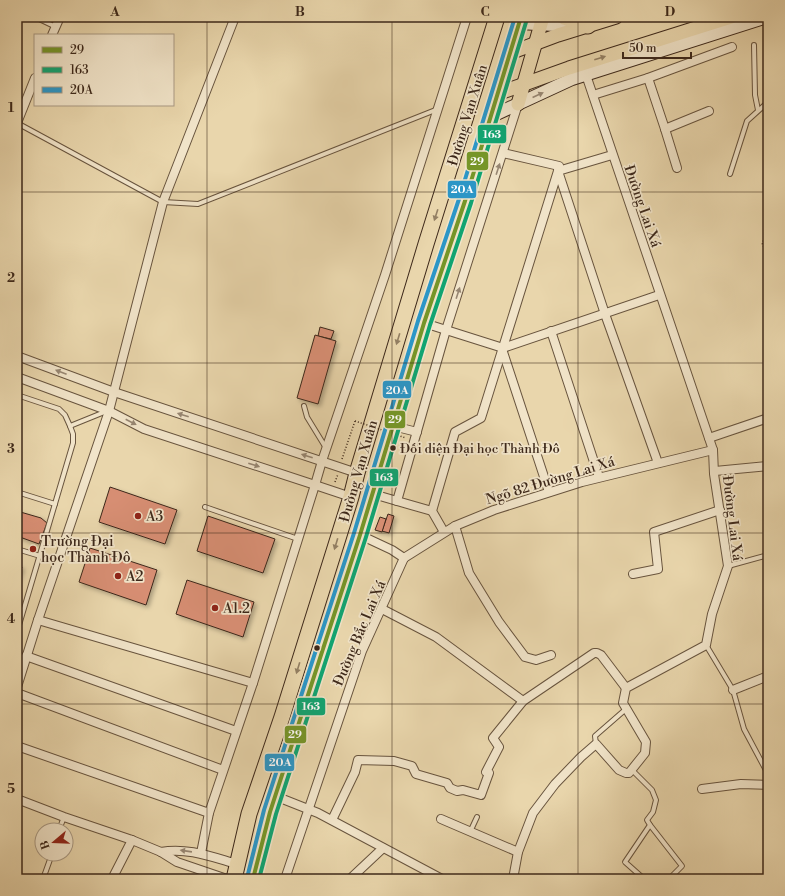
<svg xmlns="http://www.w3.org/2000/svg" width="785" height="896" font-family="'Libre Bodoni',serif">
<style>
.building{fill:#d78e73;stroke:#3d281a;filter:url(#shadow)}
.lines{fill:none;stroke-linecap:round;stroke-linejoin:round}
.lane-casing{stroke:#68543e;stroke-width:6}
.street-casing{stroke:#68543e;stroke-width:10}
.secondary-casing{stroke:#3d281a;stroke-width:14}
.primary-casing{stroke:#3d281a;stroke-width:15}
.highway-casing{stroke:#3d281a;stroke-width:17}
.path{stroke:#3d281a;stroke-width:1.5;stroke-dasharray:1 2;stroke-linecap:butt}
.lane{stroke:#f1e4c9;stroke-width:4}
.street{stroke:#f1e4c9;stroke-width:8}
.secondary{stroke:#f1e4c9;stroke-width:12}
.primary{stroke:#e9d6ac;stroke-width:13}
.highway{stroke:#e9d6ac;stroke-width:15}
.path-bridge{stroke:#3d281a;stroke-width:1.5;stroke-dasharray:1 2;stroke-linecap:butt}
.bus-1-casing{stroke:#f1e4c9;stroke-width:7}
.bus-2-casing{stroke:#f1e4c9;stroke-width:7}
.bus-3-casing{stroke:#f1e4c9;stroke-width:7}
.bus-1{stroke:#769528;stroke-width:4}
.bus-2{stroke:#11a471;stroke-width:4}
.bus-3{stroke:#2c96c6;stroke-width:4}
.oneway{fill:#937f63}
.oneway2{fill:#978672}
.grid{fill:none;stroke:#3d281a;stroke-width:1;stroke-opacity:0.55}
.bus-dot{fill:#3d281a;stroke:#f1e4c9;stroke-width:1.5}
.poi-dot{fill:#8f2418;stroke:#f1e4c9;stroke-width:1.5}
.labels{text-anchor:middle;stroke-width:3.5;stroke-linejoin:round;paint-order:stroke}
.bus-label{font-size:13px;fill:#3d281a;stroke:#f1e4c9;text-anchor:start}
.street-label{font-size:14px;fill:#3d281a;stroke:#f1e4c9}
.poi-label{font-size:14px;fill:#3d281a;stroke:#f1e4c9;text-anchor:start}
.line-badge{stroke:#f1e4c9;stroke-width:1.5}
.badge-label{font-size:11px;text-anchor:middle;font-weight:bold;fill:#fff}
.neatline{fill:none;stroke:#3d281a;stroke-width:1.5}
.grid-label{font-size:13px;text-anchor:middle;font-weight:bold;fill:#3d281a}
</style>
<defs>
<filter id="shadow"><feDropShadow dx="2.5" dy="2.5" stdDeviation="2" flood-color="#0004"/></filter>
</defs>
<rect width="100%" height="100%" fill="#e9d6ac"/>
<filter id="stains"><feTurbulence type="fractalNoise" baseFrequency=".005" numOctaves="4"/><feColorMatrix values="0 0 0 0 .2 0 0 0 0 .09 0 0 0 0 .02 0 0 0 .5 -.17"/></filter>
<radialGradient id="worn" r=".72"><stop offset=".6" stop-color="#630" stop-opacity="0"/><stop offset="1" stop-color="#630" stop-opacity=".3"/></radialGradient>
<!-- building -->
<g class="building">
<path d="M320,327L334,331L331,339L318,336Z"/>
<path d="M315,335L336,341L318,404L297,398Z"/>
<path d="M110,487L177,510L165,544L99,522Z"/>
<path d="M17,511L41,518L47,523L39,544L17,536Z"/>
<path d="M388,514L394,516L389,533L382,531Z"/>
<path d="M208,516L275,539L263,573L197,551Z"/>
<path d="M380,517L386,519L382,532L375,530Z"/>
<path d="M90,548L157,570L146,605L79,582Z"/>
<path d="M17,565L22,567L17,582Z"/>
<path d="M187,580L254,602L243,637L176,614Z"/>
</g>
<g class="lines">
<!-- lane casing -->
<g class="lane-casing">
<g id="lane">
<path d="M35,17L56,27"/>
<path d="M754,45L755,95L758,110"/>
<path d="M17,123L163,202L198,204L438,109"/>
<path d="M730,174L747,121L768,102"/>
<path d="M17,395L59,409L65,415L70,426L73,434V443L17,632"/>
<path d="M304,406L307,417L326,448"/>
<path d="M70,426L107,411"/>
<path d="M17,492L55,504"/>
<path d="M205,507L298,539"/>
<path d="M17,549L40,556"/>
<path d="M728,566L768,555"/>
<path d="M706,645L733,690L744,729L768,774"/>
<path d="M17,660L24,663"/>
<path d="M596,744L595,736L626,709"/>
<path d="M632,770L652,790L656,800L653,812L647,820L650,825L625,862L643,878"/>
<path d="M650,825L682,866L669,879"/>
<path d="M59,830L64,817"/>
<path d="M470,832L477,817"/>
<path d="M43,879L52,854"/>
</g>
</g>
<!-- street casing -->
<g class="street-casing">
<g id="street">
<path d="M52,35L60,17"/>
<path d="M648,78L665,129L677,168"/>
<path d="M593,95L648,78L732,47"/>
<path d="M17,123L35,78"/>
<path d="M665,129L709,111"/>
<path d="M612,155L558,171L605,314L658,463"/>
<path d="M424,323L503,348L659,295"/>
<path d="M551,331L599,477"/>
<path d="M502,349L549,492"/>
<path d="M17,356L114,392L357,473"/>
<path d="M17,377L109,411L144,429L315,485L351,497"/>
<path d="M393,426L417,432"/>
<path d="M709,438L768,418"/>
<path d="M715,471L768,466"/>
<path d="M373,494L397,501"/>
<path d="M432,511L397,501L446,330L518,104"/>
<path d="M455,526L469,573L499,622L525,657L536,660L551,655"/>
<path d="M444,532L432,511L455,432L481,418L558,171L559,166L503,153"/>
<path d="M360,535L392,550L404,558"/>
<path d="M404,558L455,526L494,510L582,482L713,450"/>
<path d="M633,574L658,569L654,532L720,510"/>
<path d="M382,609L436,637L523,701"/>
<path d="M38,620L253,683"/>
<path d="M26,656L236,731"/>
<path d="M17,687L38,620L109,411L163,202L235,17"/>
<path d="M733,690L768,676"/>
<path d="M17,693L223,770"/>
<path d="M17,746L209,813"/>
<path d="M486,772L499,747L493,738L523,701L594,653H597L601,655L626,688"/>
<path d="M702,789L741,784L768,785"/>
<path d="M275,796L318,813L442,879"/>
<path d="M17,799L64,817L132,840L161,852L177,862L227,879"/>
<path d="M441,819L518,852"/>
<path d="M332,820L355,772L358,760L394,761L412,766L416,774L447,783L450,788L457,791L463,790L481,795L489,773"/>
<path d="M161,852C187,847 212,857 237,864"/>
<path d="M201,853L209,813L253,683L315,485L322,461L385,275L467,17"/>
<path d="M112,879L132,840"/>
<path d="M285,879L362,651L404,558"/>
<path d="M350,879L383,848"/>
<path d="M513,879L518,852L533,813L555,784L581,757L596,744L619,770L626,773H629L645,753L646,742L623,703L626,688L706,645L712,614L728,566L714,474L713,450L585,72"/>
</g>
</g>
<!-- secondary casing -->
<g class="secondary-casing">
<g id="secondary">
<path d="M519,23L555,25L576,19"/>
<path d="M490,117L572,79L767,17"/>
</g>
</g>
<!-- primary casing -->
<g class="primary-casing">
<g id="primary">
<path d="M510,53L558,35L616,17"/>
<path d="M497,94L569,68L731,17"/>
<path d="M518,104L543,17"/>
</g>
</g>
<!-- highway casing -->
<g class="highway-casing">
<g id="highway">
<path d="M564,17L588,26"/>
<path d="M234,879L249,814L282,717L351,497L357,473L426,244L497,17"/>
<path d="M253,879L270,812L360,535L424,323L465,201L521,17"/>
</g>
</g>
<!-- path -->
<g class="path">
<path d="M768,233L762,243L768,257"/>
<path d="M401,452L403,447"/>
<path d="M342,459L355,421"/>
<path d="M335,482L338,474"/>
</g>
<!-- lane -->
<use href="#lane" class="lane"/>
<!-- street -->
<use href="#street" class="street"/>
<!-- secondary -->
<use href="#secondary" class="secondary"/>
<!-- primary -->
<use href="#primary" class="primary"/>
<!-- highway -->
<use href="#highway" class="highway"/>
<!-- path-bridge -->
<path class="path-bridge" d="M355,421L406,438"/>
<!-- bus-1 casing -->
<g class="bus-1-casing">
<path id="bus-1" d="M253,879L270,812L360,535L424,323L465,201L521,17"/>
</g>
<!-- bus-2 casing -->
<g class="bus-2-casing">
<path id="bus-2" d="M259,879L276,814L366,537L430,325L471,203L527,19"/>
</g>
<!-- bus-3 casing -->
<g class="bus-3-casing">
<path id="bus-3" d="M247,878L264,810L354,533L418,321L459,199L515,17"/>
</g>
<!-- bus-1 -->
<use href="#bus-1" class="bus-1"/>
<!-- bus-2 -->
<use href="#bus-2" class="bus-2"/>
<!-- bus-3 -->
<use href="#bus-3" class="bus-3"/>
</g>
<!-- one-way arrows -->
<defs><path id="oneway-solid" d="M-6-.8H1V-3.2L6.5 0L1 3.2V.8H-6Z"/></defs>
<g class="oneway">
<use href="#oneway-solid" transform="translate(600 58) rotate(-18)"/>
<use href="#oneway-solid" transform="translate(436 215) rotate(108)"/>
<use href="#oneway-solid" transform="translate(398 339) rotate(107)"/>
<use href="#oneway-solid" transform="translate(336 544) rotate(107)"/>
<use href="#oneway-solid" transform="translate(298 668) rotate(107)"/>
</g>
<g class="oneway2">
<use href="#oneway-solid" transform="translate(538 95) rotate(-25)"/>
<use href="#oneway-solid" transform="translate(498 169) rotate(-72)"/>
<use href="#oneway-solid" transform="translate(458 293) rotate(-72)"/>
<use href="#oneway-solid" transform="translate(61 372) rotate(-159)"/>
<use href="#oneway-solid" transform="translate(183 415) rotate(-162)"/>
<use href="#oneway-solid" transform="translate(131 422) rotate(27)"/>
<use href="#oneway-solid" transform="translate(307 456) rotate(-162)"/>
<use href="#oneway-solid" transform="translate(254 465) rotate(18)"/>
<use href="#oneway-solid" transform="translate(186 851) rotate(-172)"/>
</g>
<!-- grid -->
<path class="grid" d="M207,17V879M392,17V879M578,17V879M17,192H768M17,363H768M17,533H768M17,704H768"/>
<!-- markers -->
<g class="bus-dot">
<circle cx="393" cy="448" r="3.5"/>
<circle cx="317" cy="648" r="3.5"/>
</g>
<g class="poi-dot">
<circle cx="138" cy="516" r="4"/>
<circle cx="33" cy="549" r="4"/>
<circle cx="118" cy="576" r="4"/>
<circle cx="215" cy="608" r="4"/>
</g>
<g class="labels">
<!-- bus labels -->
<g class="bus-label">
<text x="400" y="453">Đối diện Đại học Thành Đô</text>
</g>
<!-- street labels -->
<g class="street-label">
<text transform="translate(467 115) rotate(-73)" y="5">Đường Vạn Xuân</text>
<text transform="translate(643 206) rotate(71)" y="5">Đường Lai Xá</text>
<text transform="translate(358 471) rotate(-74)" y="5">Đường Vạn Xuân</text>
<text transform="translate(550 480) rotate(-17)" y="5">Ngõ 82 Đường Lai Xá</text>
<text transform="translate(733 518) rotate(83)" y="5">Đường Lai Xá</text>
<text transform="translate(359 633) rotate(-67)" y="5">Đường Bắc Lai Xá</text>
</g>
<!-- poi labels -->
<g class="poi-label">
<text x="146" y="521">A3</text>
<text x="41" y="546">Trường Đại<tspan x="41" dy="16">học Thành Đô</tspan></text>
<text x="126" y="581">A2</text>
<text x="223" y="613">A1.2</text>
</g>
</g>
<g class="line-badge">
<rect x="477" y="124" width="30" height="20" rx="4" fill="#11a471"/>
<rect x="466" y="151" width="23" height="20" rx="4" fill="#769528"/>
<rect x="447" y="180" width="30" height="19" rx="4" fill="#2c96c6"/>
<rect x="382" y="380" width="30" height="19" rx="4" fill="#2c96c6"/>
<rect x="384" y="410" width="22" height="19" rx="4" fill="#769528"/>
<rect x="369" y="468" width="30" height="19" rx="4" fill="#11a471"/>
<rect x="296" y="697" width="30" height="19" rx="4" fill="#11a471"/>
<rect x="284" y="725" width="23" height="19" rx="4" fill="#769528"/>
<rect x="264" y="753" width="31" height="19" rx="4" fill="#2c96c6"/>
</g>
<g class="badge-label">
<text x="492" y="138">163</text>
<text x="477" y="165">29</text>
<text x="462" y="193">20A</text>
<text x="397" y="394">20A</text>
<text x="395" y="423">29</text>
<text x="384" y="481">163</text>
<text x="311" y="710">163</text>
<text x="295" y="738">29</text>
<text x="280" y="766">20A</text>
</g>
<!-- margin -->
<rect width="785" height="896" fill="none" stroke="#e9d6ac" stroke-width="44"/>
<!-- legend -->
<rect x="34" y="34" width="140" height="72" fill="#f1e4c9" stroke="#a99983"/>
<rect x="42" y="47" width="20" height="6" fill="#769528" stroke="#a99983"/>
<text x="70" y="54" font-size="12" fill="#3d281a">29</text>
<rect x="42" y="67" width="20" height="6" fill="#11a471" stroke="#a99983"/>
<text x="70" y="74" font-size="12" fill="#3d281a">163</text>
<rect x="42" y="87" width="20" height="6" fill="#2c96c6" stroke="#a99983"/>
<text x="70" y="94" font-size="12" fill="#3d281a">20A</text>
<!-- north arrow -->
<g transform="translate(54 842) rotate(251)"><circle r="19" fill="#f1e4c9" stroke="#a99983"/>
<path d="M0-3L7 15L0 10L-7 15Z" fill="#8f2418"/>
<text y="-6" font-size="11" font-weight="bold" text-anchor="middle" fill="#3d281a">B</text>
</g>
<!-- scale -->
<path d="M623 52v6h68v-6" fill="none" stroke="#3d281a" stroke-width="2"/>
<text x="629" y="52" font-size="12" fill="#3d281a" stroke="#f1e4c9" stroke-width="3" paint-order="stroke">50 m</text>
<rect x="22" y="22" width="741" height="852" class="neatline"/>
<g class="grid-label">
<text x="115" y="16">A</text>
<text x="300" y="16">B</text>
<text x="485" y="16">C</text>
<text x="670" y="16">D</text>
<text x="11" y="112">1</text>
<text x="11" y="282">2</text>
<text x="11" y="453">3</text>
<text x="11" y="623">4</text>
<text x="11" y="793">5</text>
</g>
<rect width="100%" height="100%" filter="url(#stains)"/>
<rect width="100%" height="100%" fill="url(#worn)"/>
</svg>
